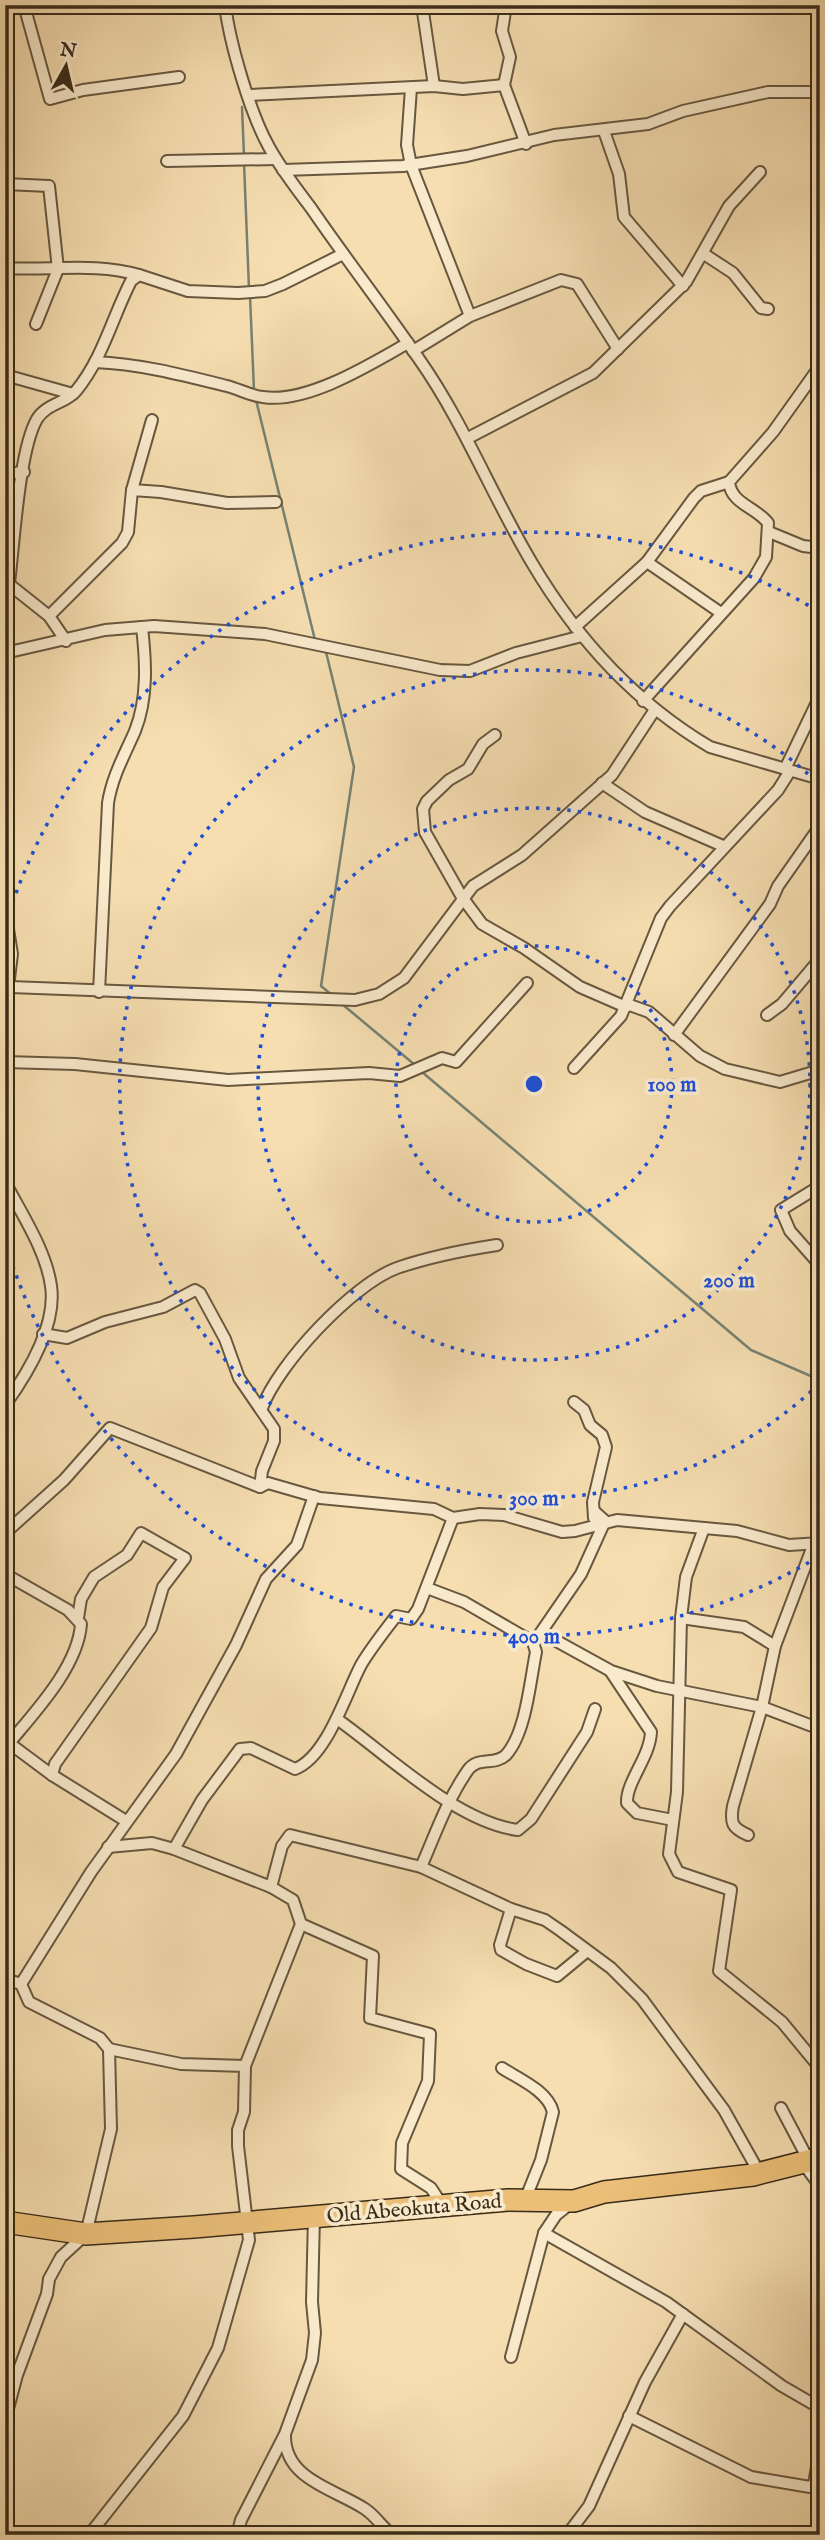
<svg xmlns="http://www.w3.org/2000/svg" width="825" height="2540" font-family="'IM FELL English',serif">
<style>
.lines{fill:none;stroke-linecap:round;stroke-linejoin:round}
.stream{stroke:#758274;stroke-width:2.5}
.street-casing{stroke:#685840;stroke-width:14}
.highway-casing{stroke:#392c1a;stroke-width:24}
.street{stroke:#f9eacc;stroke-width:10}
.highway{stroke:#ebbf78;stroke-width:21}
.ring{fill:none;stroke:#1d4ed8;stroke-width:3.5;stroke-dasharray:3.5 7}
.labels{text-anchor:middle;stroke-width:7;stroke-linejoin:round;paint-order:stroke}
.street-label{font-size:21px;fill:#392c1a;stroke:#f9eacc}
.centre{fill:#1d4ed8;stroke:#f9eacc;stroke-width:3.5}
.ring-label{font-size:21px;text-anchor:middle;font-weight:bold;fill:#1d4ed8;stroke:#f9eacc;stroke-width:7;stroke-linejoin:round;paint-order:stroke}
</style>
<rect width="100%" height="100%" fill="#f6deb1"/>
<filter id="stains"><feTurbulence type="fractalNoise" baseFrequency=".00286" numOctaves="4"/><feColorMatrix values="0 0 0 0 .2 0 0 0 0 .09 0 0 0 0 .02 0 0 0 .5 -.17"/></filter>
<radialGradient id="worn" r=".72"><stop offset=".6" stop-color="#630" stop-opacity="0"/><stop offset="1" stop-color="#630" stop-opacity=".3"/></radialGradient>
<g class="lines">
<!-- stream -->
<g class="stream">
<path d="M242,107L244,156"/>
<path d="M244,163L249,289"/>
<path d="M250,296L254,391"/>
<path d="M256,400L315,640"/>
<path d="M326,652L354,767L321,986L332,995"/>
<path d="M342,1004L415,1065"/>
<path d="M422,1072L751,1350L820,1380"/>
</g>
<!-- street casing -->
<g class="street-casing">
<g id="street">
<path d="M24,5L50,99L83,90L179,77"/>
<path d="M225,5C230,44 250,113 269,147C281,169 296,188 311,208C346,259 384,308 419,359C464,423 492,496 532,563C577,639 634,702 710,747L820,779"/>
<path d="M422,5L434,86"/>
<path d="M506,5L502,31L510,57L504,85L526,144"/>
<path d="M411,88L407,145L411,165L470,316"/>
<path d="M249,95L434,86L463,89L504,85"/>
<path d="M604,131L619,174L624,217L683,286"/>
<path d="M167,161L276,159"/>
<path d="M283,170L403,166L467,156L554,135L648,124L683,111L768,92H820"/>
<path d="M5,184L49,186L58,269L36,324"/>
<path d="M704,254L733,273L761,308L768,309"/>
<path d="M5,268C49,271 96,262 139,275"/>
<path d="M413,351L470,316L561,280L577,284L618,349"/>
<path d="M95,362C141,364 183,375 227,386C239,389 251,396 263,397C307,404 371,364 408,343"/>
<path d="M5,375L73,394"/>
<path d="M468,438L593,373L686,282L729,206L760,172"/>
<path d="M5,474L24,472"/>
<path d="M132,490L152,420"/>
<path d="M769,532L803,546L820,548"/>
<path d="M647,562L721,613"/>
<path d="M5,581L49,616L66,641"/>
<path d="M9,583C14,544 19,450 37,419C46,404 66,403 76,391C103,358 112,318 131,281L139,275L188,291L238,293L265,291L283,284L343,254"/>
<path d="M49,616L122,543L128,532L132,490L161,492L227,503L276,502"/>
<path d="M575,627L647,562L694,498L701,491L729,482"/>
<path d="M5,653L105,630L154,626L265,634L440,670L470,671L516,653L582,636"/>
<path d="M643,701L754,578L766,557L768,523C756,507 731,504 729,482L773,432L820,366"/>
<path d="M495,735L483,744L468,769L449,780L427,801L423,809L425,832L462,897L482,924L524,948L580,987L626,1007"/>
<path d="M785,769L820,696"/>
<path d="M602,783L645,812L723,846"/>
<path d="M5,910L12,954L5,1012"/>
<path d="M10,987L355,1000L379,994L404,978L473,886L522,855L612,775L654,711"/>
<path d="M99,992L108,803C112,777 124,756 135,731C148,698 146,662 142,627"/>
<path d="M627,1004L649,1012L700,1056L725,1069L780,1082L820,1070"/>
<path d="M767,1015L782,1004L820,959"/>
<path d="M674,1035L770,904L778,886L820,826"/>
<path d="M5,1062L75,1064L228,1080L369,1073L400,1076L442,1058L456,1062L527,983"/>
<path d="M574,1068L621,1016L661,918L670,906L778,790L790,771"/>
<path d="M5,1182C21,1213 46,1250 51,1286C57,1326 28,1373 5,1405"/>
<path d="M820,1186L781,1210L790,1231L820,1265"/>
<path d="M43,1334L67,1338L105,1322L163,1307L195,1290L200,1293L225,1339L239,1378L274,1429V1441L262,1471L260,1487"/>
<path d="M574,1402L584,1410L590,1425L602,1435L606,1447L593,1502L594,1518"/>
<path d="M262,1408C278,1364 353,1284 397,1268C429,1257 464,1250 497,1245"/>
<path d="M704,1528L686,1577L681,1618L677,1792L669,1854L678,1872L731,1890L719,1971L782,2022L820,2068"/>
<path d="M5,1533L64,1480L110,1428L260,1487L268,1483L320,1498L434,1509L453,1518L480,1514L504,1515L562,1532L575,1531L617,1520L737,1531L789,1545L820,1543"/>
<path d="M5,1574L68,1610L81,1624C78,1668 32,1715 5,1748"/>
<path d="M427,1588L464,1602L533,1642"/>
<path d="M681,1618L744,1627L775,1646"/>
<path d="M542,1633L611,1671L657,1686L762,1707L820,1729"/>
<path d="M537,1638L581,1574L605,1521L595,1512"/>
<path d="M611,1672L651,1732C650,1757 626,1782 627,1803L637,1813L673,1820"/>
<path d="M337,1719C388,1755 456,1822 518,1830L531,1819L587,1732L595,1709"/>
<path d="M9,1743L52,1775L126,1821"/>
<path d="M52,1775L55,1764L151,1628L163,1587L185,1558L141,1533L127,1555L94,1577L81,1599L78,1618"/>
<path d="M748,1835C732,1828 730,1823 733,1806L762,1707L775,1646L814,1543"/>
<path d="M108,1847L152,1843L174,1849"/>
<path d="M421,1867C435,1835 447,1800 468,1770C478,1756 495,1766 506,1755C526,1733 530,1681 536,1652L533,1642"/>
<path d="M271,1887L282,1846L290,1835L421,1867L511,1909L545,1920L561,1931L611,1968L642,1999L724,2110L760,2174"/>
<path d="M511,1909L500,1945L501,1950L526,1964L557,1976L586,1952"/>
<path d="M301,1924L373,1956L370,2018L430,2034L428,2081L402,2143L401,2169L431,2188L442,2205"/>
<path d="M820,1928V1949"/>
<path d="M5,1979L21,1984"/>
<path d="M109,2049L181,2064L245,2066"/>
<path d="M502,2068C519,2079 548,2091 553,2112L541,2160L525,2200"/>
<path d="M781,2108L809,2161"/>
<path d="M803,2163L820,2186"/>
<path d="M571,2203L556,2215L544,2233L666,2302L782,2386L820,2408"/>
<path d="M511,2357L544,2233"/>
<path d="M629,2416L751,2477L810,2487L814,2484L820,2450"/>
<path d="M5,2420L17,2375L47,2294L49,2279L61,2257L86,2234L111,2129L109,2049L100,2038L29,2002L21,1984L91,1872L176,1754L236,1645L266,1579L297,1545L314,1496"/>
<path d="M285,2436C285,2480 335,2489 365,2509C376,2516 382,2528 393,2535"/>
<path d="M89,2535L183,2416L218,2348L249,2240L238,2146V2130L244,2112L245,2066L301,1924L293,1900L271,1887L174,1849L202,1800L240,1749L251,1748L295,1769C327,1757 346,1693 361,1665C371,1648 384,1632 396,1616L411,1619L418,1609L453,1518"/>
<path d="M237,2535L241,2520L285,2434L312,2360L315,2333L312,2302L314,2216"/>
<path d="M567,2535L589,2506L645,2382L683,2314"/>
</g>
</g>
<!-- highway casing -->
<g class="highway-casing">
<path id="highway" d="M5,2222L86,2234L194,2227L508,2200L574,2201L604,2192L753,2175L820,2158"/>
</g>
<!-- street -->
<use href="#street" class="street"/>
<!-- highway -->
<use href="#highway" class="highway"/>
</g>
<!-- distance rings -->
<g class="ring">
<circle cx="534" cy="1084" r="138"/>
<circle cx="534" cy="1084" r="276"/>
<path d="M819 1384A414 414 0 1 1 819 784"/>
<path d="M818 1557A552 552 0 0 1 6 1245M6 923A552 552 0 0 1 818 611"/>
</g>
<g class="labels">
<!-- street labels -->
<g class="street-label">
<text transform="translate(414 2208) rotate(-5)" y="7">Old Abeokuta Road</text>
</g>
</g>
<circle cx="534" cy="1084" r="10" class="centre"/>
<g class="ring-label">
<text x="672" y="1091">100 m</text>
<text x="729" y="1287">200 m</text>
<text x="534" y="1505">300 m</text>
<text x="534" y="1643">400 m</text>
</g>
<!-- margin -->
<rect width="825" height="2540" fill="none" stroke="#f6deb1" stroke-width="28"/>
<rect x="7" y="7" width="811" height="2526" fill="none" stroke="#392c1a" stroke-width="3.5"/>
<rect x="14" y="14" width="797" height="2512" fill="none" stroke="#392c1a" stroke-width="2"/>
<!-- north arrow -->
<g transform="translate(66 66) rotate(8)" stroke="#f9eacc" stroke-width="5" paint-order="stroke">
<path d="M0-5L12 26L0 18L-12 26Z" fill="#392c1a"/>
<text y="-10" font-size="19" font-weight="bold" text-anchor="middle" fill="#392c1a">N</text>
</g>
<rect width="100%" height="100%" filter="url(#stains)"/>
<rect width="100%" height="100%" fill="url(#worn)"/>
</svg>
